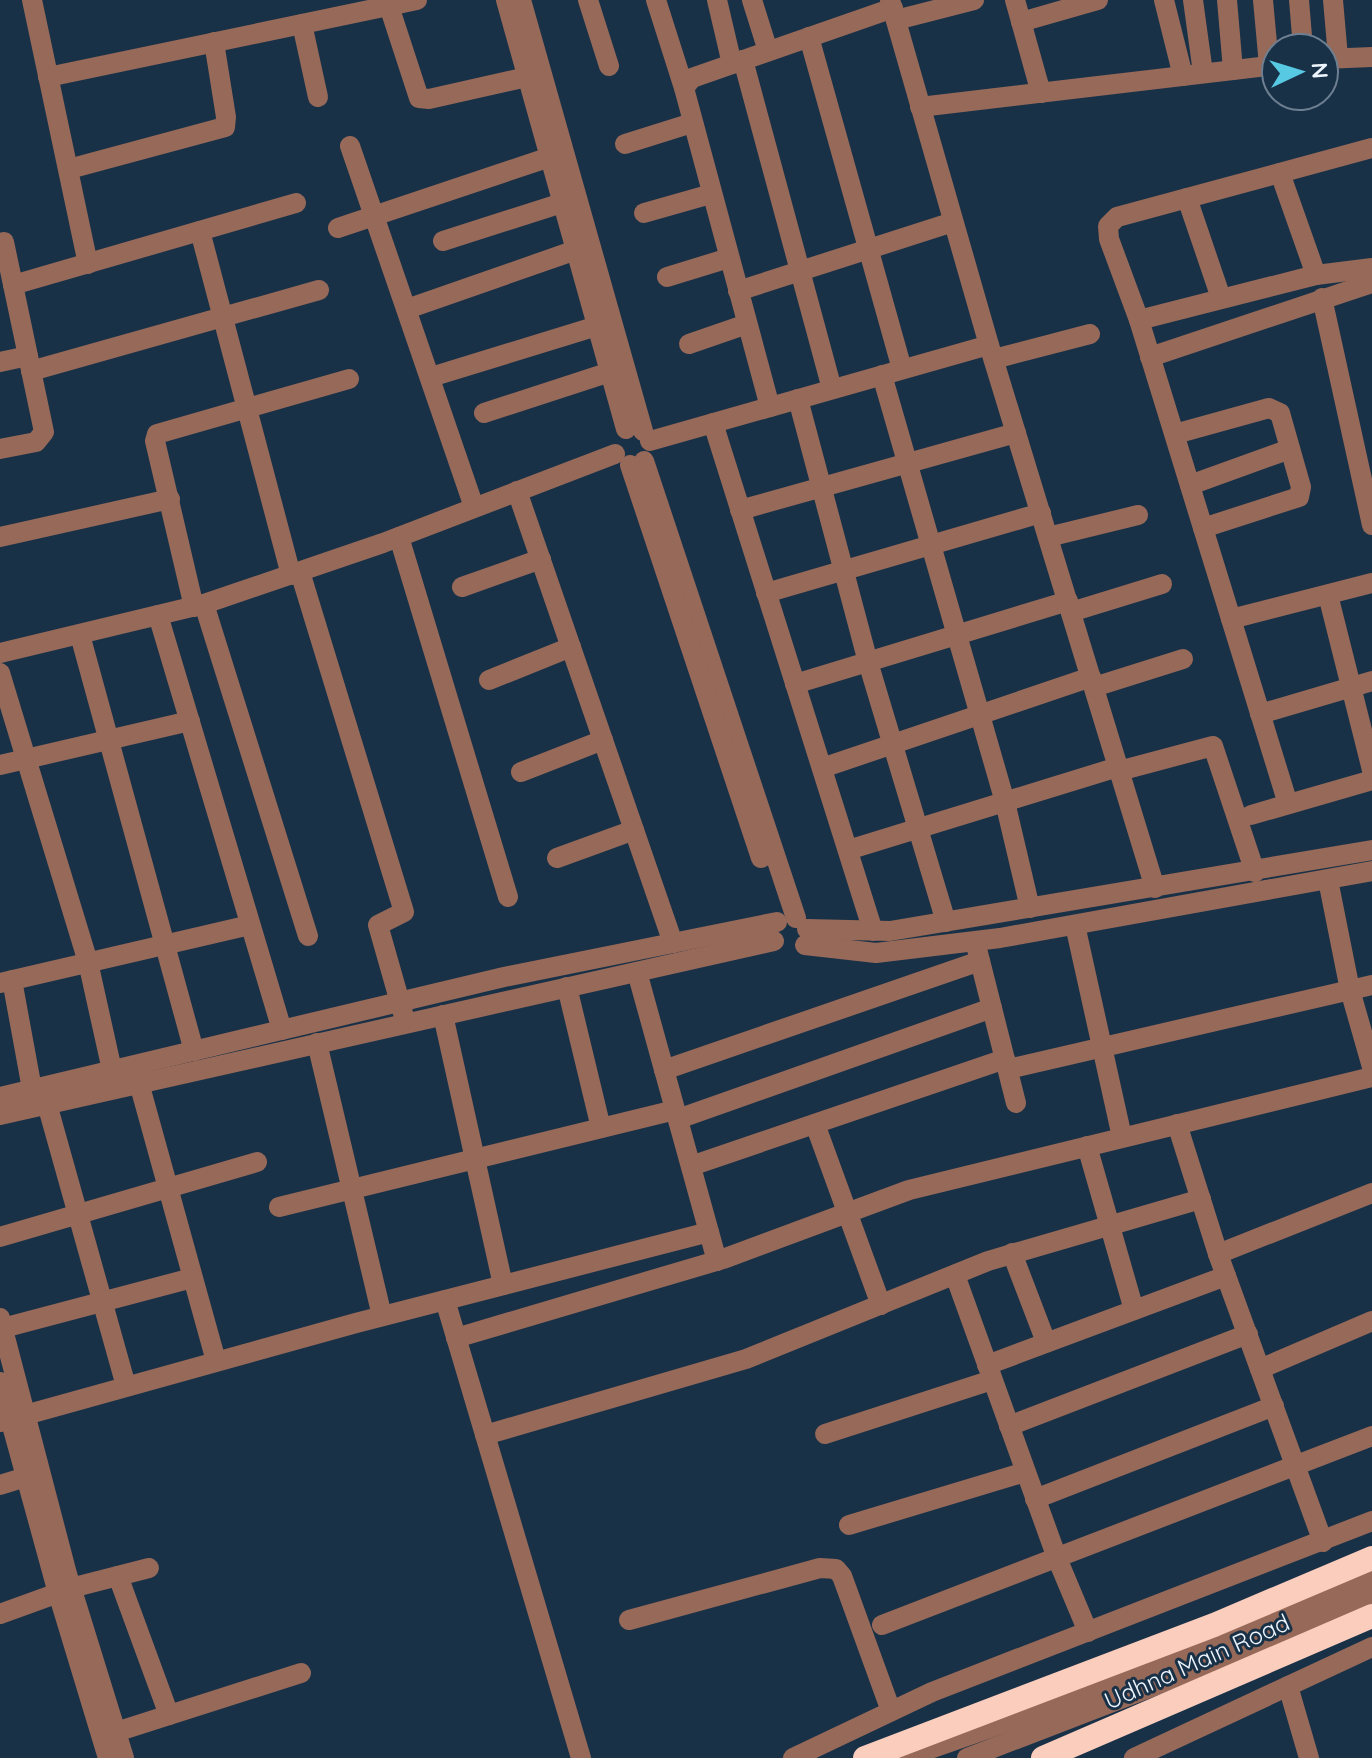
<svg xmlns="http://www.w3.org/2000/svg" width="1372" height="1758" font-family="Quicksand,sans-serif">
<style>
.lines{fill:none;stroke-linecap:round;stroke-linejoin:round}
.minor{stroke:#976959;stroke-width:20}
.highway{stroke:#fbcdbd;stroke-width:24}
.labels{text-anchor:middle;stroke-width:6;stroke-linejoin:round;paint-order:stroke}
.street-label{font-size:24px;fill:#ecf5fe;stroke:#193147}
</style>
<rect width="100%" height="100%" fill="#193147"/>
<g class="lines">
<!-- minor -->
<g class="minor">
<path d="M32,0L88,264"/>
<path d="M506,0L626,429"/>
<path d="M521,0L643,431"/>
<path d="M588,0L609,66"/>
<path d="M656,0L684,88"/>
<path d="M717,0L732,64"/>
<path d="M752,0L768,51"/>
<path d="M890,0L989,345L1155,888"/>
<path d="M1015,0L1041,93"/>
<path d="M1164,0L1183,76"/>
<path d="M1193,0L1203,73"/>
<path d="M1227,0L1233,70"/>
<path d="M1263,0L1269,65"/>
<path d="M1299,0L1303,48"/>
<path d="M1333,0L1338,57"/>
<path d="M389,6L419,98L429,99L527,77"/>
<path d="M896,20L974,0"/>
<path d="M1021,22L1098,0"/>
<path d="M302,24L318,97"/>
<path d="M809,37L902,369"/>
<path d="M1324,59L1372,57"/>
<path d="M743,60L832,389"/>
<path d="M48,77L417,0"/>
<path d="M920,107L1276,65"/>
<path d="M625,144L692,123"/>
<path d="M350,146L474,507"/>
<path d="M69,169L225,127L226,117L214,42"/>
<path d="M1280,173L1316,275"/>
<path d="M1187,198L1221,298"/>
<path d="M644,213L711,194"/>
<path d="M338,228L550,157"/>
<path d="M200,231L291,575"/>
<path d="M443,241L562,203"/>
<path d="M667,277L729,258"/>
<path d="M13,285L296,203"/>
<path d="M738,291L953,222"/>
<path d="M1322,298L1372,525"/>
<path d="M407,309L576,250"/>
<path d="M1139,320L1316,275L1372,268"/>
<path d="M689,344L747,324"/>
<path d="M1150,357L1372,283"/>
<path d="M994,359L1090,334"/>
<path d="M0,362L28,356"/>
<path d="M31,371L319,290"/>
<path d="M882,375L1005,802L1030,908"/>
<path d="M431,377L597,326"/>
<path d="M798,399L868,662L946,922"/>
<path d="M770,407L684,88L692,78L893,8"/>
<path d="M484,413L610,372"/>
<path d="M713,423L873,931"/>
<path d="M1175,434L1269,408L1280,413L1301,487L1299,497L1203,528"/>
<path d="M650,441L989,345"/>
<path d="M0,449L36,442L44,432L4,242"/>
<path d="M644,461L796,918"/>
<path d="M630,465L761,858"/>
<path d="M1190,485L1290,449"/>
<path d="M517,491L673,943"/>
<path d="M740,510L1016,433"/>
<path d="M0,537L170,499"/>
<path d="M399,537L508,897"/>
<path d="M1048,537L1138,515"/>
<path d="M300,572L404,912L378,925L403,1013"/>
<path d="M462,587L541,559"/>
<path d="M766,593L1041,513"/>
<path d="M1328,595L1372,770"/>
<path d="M204,604L308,936"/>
<path d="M194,607L155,441L157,434L349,379"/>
<path d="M1071,612L1162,584"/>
<path d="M158,615L282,1030"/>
<path d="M1231,619L1372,583"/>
<path d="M80,635L194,1051"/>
<path d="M0,653L204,604L383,543L615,454"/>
<path d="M0,673L88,962L112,1070"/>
<path d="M489,680L571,647"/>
<path d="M795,684L1068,601"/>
<path d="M1094,687L1183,659"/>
<path d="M1260,714L1372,681"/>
<path d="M0,765L190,721"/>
<path d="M822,768L1091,677"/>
<path d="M1119,771L1213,746L1255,872"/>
<path d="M521,772L603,740"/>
<path d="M1288,804L1139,320L1109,239L1108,226L1117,217L1372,148"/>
<path d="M1251,815L1372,780"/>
<path d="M848,850L1118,767"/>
<path d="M557,858L634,830"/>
<path d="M1328,880L1350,990L1372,1067"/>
<path d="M1075,925L1122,1137"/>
<path d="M807,929L890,931L1372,850"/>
<path d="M805,945L876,953L1000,938L1372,871"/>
<path d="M977,949L1016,1103"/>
<path d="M637,972L717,1261"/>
<path d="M12,980L32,1089"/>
<path d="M0,983L250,925"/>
<path d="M567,987L601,1128"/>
<path d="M443,1015L503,1285"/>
<path d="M317,1043L382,1316"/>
<path d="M1008,1069L1372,985"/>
<path d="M664,1070L980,961"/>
<path d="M139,1083L216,1361"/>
<path d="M0,1097L504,977L777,922"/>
<path d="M47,1104L126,1386"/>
<path d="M0,1115L774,941"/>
<path d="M678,1119L992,1008"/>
<path d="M815,1124L881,1305"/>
<path d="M1177,1124L1218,1254L1323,1542"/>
<path d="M1087,1146L1134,1310"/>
<path d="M691,1166L1005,1059"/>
<path d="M279,1207L675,1110"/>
<path d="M0,1237L257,1162"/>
<path d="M1012,1253L1046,1342"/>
<path d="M1218,1254L1372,1193"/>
<path d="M955,1275L1057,1558L1088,1632"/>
<path d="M445,1300L581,1758"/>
<path d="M0,1318L67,1574L124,1758"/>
<path d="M3,1328L192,1278"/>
<path d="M456,1338L723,1259L909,1190L1372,1077"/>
<path d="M987,1365L1226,1276"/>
<path d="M1260,1369L1372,1321"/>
<path d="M0,1382L58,1593L108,1758"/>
<path d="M0,1422L356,1323L709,1232"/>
<path d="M1009,1426L1248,1334"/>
<path d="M825,1434L992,1380"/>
<path d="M485,1435L746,1359L988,1261L1201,1199"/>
<path d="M0,1485L26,1477"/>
<path d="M1035,1499L1274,1406"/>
<path d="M849,1525L1025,1472"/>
<path d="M118,1576L169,1715"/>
<path d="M71,1588L149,1568"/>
<path d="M0,1614L58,1593"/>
<path d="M629,1620L820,1568L836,1569L842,1576L891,1711"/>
<path d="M882,1625L1372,1436"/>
<path d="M1288,1686L1309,1758"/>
<path d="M116,1732L301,1673"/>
<path d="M793,1758L932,1692L1372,1521"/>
<path d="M904,1758L1125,1681L1372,1580"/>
<path d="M967,1758L1157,1685L1372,1596"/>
<path d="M1134,1758L1372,1647"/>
</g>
<!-- highway -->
<g class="highway">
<path d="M865,1758L1214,1625L1372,1558"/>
<path d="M1043,1758L1372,1616"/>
</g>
</g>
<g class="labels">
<!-- street labels -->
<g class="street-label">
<text transform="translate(1197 1662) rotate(-24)" y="8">Udhna Main Road</text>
</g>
</g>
<!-- north arrow -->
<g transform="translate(1300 72) rotate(86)"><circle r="38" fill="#193147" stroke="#6d7f90" stroke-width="2"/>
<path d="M0-6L14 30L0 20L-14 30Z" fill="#57c9e2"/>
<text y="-12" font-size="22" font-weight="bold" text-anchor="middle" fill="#ecf5fe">N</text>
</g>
</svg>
